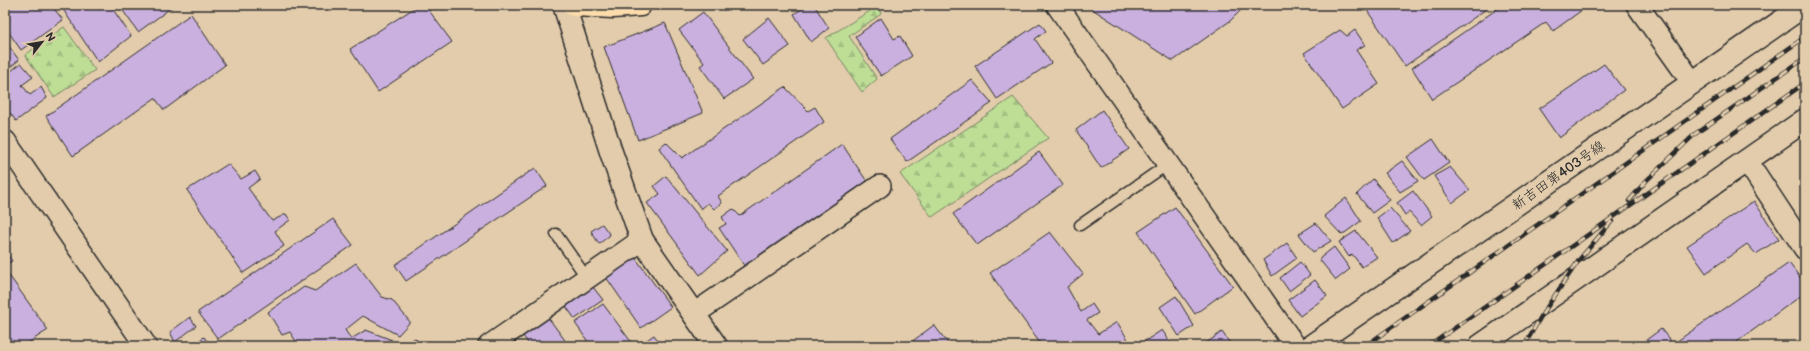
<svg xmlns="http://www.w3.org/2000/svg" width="1810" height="351" font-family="'Balsamiq Sans','Klee One',sans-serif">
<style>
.forest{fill:url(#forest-firs);stroke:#748460}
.building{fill:#cab0df;stroke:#2b2b2b}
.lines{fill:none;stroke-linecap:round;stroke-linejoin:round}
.service-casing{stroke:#2b2b2b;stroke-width:13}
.minor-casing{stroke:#2b2b2b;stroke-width:24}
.tertiary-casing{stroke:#2b2b2b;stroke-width:25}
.primary-casing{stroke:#2b2b2b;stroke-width:25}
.service{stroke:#e2ccac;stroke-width:10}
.minor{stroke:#e2ccac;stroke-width:21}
.tertiary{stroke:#e2ccac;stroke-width:22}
.primary{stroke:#fddcac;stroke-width:22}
.rail-casing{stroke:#2b2b2b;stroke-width:4.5}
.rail{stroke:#e2ccac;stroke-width:3;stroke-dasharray:9;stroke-linecap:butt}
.labels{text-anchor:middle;stroke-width:4;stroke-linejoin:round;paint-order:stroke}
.street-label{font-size:14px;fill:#2b2b2b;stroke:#e2ccac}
</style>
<defs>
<pattern id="forest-firs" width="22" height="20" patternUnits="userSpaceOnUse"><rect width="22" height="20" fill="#bede96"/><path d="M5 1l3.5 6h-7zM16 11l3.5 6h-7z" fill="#a3bf81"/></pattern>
</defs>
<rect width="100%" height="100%" fill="#e2ccac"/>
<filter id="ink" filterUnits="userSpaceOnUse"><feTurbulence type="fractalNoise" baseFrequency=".025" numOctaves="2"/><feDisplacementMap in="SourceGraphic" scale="8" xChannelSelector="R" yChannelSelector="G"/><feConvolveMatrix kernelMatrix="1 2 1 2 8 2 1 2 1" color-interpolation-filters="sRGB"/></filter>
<g filter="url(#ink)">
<!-- forest -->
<g class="forest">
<path d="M878,6L881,14L849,36L877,79L862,92L826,38Z"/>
<path d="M64,27L95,70L54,97L25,55Z"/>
<path d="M1013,97L1048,138L932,217L900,174Z"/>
</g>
<!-- building -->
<g class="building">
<path d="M5,5H51L63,20L21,50L5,27Z"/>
<path d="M60,5H110L131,36L98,62Z"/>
<path d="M119,5H175L138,32Z"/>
<path d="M419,5H425L452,42L378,92L350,49Z"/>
<path d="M808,5H814L829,28L811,42L794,14Z"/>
<path d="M1086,5H1246L1230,21L1173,61Z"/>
<path d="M1372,5H1492L1405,66L1366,9Z"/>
<path d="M1503,5H1589L1553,31L1546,22L1432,99L1412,68Z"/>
<path d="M703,12L753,79L724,99L700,66L704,63L679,30Z"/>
<path d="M191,14L225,65L164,110L155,98L73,156L46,116Z"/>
<path d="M769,18L790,46L763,65L743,39Z"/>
<path d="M881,18L894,39L900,36L912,56L881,76L855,37Z"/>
<path d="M665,23L703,113L638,140L604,47Z"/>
<path d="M1040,23L1046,31L1035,39L1051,63L997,99L975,66Z"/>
<path d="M1340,30L1347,36L1355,30L1365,45L1356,50L1379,84L1342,109L1304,53Z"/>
<path d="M5,41L19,60L5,71Z"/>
<path d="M21,63L33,77L22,85L30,95L41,87L47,98L16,121L5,106V76Z"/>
<path d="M1604,64L1624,90L1559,138L1539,109Z"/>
<path d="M972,80L992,103L907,162L890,139Z"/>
<path d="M785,87L808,111L815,107L824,122L718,196L722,203L714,209L708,203L701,209L659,148L666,142L682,158Z"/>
<path d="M1102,110L1129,149L1101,168L1076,130Z"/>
<path d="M1433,139L1449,163L1424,180L1407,157Z"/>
<path d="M842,144L868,183L745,267L719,228L726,224L722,217L733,209L740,216Z"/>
<path d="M1039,152L1063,185L977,245L953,214Z"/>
<path d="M1402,161L1418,181L1400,192L1385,173Z"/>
<path d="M228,164L241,179L255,171L260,179L248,188L272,221L286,214L290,220L275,231L284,246L243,273L187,190Z"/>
<path d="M1450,167L1470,190L1452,203L1434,176Z"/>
<path d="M535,168L547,186L406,281L395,265Z"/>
<path d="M666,176L727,251L700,275L647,203L660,194L654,186Z"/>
<path d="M1373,179L1390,200L1372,213L1357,194Z"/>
<path d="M1413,191L1432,216L1421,225L1409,212L1405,215L1397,203Z"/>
<path d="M1346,198L1361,221L1342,235L1324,216Z"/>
<path d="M1754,201L1779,239L1756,254L1747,244L1706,273L1687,246Z"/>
<path d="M1175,207L1233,286L1195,314L1138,232Z"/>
<path d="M1390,208L1410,231L1393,243L1377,218Z"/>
<path d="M333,219L353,245L218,339L198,312Z"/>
<path d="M1316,223L1331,241L1313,252L1299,234Z"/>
<path d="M602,224L610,235L599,244L591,231Z"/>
<path d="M1356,231L1377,257L1362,267L1352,254L1349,257L1339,242Z"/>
<path d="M1050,232L1083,274L1067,287L1081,312L1092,304L1098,313L1087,320L1098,334L1117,322L1132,346H1042L990,273Z"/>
<path d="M1287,243L1297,258L1272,276L1263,260Z"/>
<path d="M1334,247L1350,269L1336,280L1319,259Z"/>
<path d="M5,251L12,261L5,265Z"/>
<path d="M634,256L671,307L641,328L606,277Z"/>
<path d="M1300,262L1310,275L1289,291L1280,278Z"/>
<path d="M356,263L382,297L392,300L410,322L398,335L363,316L345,330L351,339L366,330L392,340L367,346H299L290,332L282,335L268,312L304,287L315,291Z"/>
<path d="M1789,263L1805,284V293L1731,346H1638L1661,329L1673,344Z"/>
<path d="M8,274L48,330L23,346H5V276Z"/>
<path d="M1315,280L1327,296L1300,316L1288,300Z"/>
<path d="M593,287L603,300L575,319L565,305Z"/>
<path d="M1176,296L1194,326L1179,336L1160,307Z"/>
<path d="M603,304L632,343L627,346H591L575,323Z"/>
<path d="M547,316L567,343L562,346H530L521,333Z"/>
<path d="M190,317L196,326L175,342L170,332Z"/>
<path d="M934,325L950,346H906Z"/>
<path d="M1162,330L1171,343L1167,346H1144L1142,343Z"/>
<path d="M1222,332L1232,346H1202Z"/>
<path d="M654,335L662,346H638Z"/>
<path d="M204,337L209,344L207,346H191Z"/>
<path d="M415,338L422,346H403Z"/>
<path d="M229,341L233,346H222Z"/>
</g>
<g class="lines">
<!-- service casing -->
<g class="service-casing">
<g id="service">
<path d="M1080,225L1168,164"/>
<path d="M556,234L587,278"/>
</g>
</g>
<!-- minor casing -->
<g class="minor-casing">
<g id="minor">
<path d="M1057,5L1295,346"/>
<path d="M1637,5L1692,82"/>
<path d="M5,141L146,346"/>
<path d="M1747,161L1805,249"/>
<path d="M694,314L880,186"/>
<path d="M489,346L642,240"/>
</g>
</g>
<!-- tertiary casing -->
<g class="tertiary-casing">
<g id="tertiary">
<path d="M564,5L611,152L642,240L716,346"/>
<path d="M1311,346L1805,5"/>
<path d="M1480,346L1805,120"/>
</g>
</g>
<!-- primary casing -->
<g class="primary-casing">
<path id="primary" d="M574,5L613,7L640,5"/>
</g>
<!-- service -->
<use href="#service" class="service"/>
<!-- minor -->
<use href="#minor" class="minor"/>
<!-- tertiary -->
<use href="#tertiary" class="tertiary"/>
<!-- primary -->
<use href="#primary" class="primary"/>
<!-- rail casing -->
<g class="rail-casing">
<g id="rail">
<path d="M1629,201L1646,181L1695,134L1805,58"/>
<path d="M1365,346L1805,37"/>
<path d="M1429,346L1805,83"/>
<path d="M1524,346L1543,313L1579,260L1612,221"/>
</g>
</g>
<!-- rail -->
<use href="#rail" class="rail"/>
</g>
</g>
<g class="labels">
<!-- street labels -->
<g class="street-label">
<text transform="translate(1558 175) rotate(-35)" y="5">新吉田第403号線</text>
</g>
</g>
<!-- margin -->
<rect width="1810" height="351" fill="none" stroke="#e2ccac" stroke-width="20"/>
<rect x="10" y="10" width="1790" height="331" fill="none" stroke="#2b2b2b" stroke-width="1.5" filter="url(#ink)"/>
<!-- north arrow -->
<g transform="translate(42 42) rotate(59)" stroke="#e2ccac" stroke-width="3" paint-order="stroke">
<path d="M0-3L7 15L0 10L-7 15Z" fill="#2b2b2b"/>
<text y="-6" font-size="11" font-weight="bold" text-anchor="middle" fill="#2b2b2b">N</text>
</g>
</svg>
